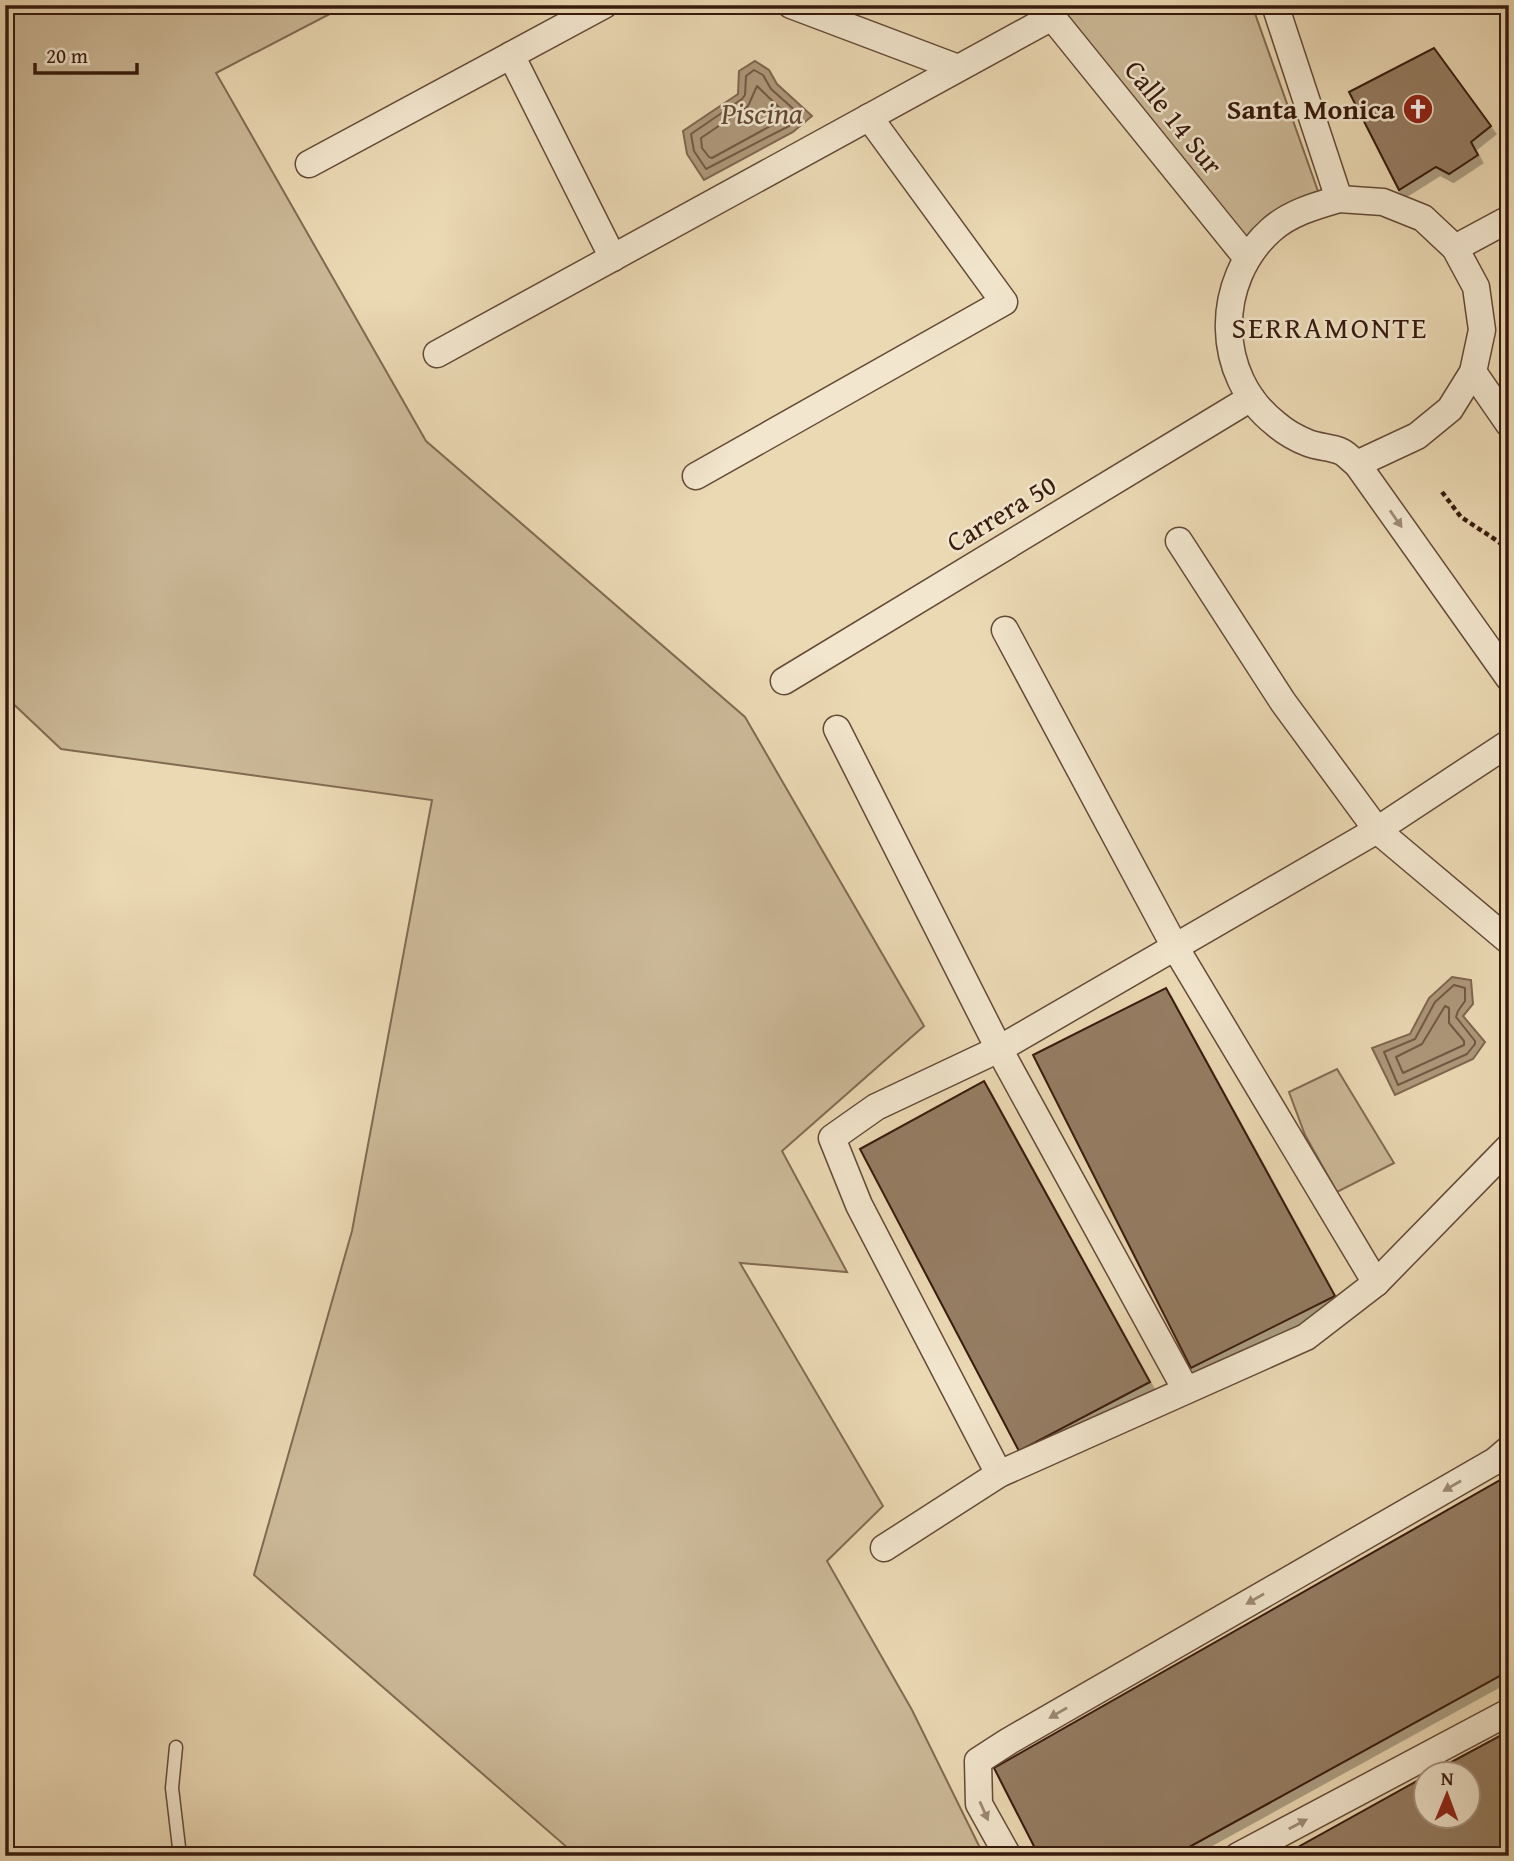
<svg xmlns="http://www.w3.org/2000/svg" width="1514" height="1861" font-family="'Gentium Book Plus',serif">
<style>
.green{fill:#ccb998;stroke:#826a52;stroke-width:2}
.water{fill:#ae987b;stroke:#7e664f;stroke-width:2}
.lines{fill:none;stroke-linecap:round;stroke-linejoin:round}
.shore{stroke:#725944;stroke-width:2}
.building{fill:#957d64;stroke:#371a0d;stroke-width:2;filter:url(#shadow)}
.service-casing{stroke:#644a37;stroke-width:15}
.minor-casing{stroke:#644a37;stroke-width:29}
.path{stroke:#371a0d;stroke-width:4.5;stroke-dasharray:5 3.5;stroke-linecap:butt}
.service{stroke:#f2e6ce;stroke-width:12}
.minor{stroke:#f2e6ce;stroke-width:26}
.oneway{fill:#9e8a77}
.labels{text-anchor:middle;stroke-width:5;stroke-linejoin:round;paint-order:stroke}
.poi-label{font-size:28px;font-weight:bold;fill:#371a0d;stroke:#f2e6ce;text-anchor:end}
.street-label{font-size:28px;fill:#371a0d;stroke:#f2e6ce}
.water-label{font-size:30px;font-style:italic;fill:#614634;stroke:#f2e6ce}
.neighbourhood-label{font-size:30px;letter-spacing:2px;fill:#371a0d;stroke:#f2e6ce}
</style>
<defs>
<filter id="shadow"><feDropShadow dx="4.5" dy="8" stdDeviation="0" flood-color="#0004"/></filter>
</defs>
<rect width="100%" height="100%" fill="#ebd9b4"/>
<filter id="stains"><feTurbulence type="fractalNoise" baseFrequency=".00286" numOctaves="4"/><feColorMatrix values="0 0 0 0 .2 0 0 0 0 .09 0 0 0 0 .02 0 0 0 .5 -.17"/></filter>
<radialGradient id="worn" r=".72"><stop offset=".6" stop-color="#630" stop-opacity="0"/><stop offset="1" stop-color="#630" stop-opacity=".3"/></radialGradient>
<!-- green -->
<g class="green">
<path d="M5,5H347L216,73L426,441L745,717L924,1026L782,1151L847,1272L740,1263L883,1506L827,1561L912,1710L984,1856H577L254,1575L352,1231L432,800L61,749L5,696Z"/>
<path d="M1040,5H1252L1319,194L1245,242Z"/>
<path d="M1337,1069L1394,1163L1337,1192L1305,1135L1289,1092Z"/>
</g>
<!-- water -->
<g class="water">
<path d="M755,61L769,70L777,84L812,116L793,132L704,180L687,154L683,131L738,94L739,71Z"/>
<path d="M1452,977L1471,980L1473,1004L1463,1016L1485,1042L1473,1059L1395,1095L1372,1048L1410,1034L1429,998Z"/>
</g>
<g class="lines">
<!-- shore -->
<g class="shore">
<path d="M754,70L763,75L771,89L798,113L799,117L789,126L706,169L694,151L691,134L742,99L745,95L746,76Z"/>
<path d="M757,86L785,113V118L712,158L709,157L702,148L701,138L748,106Z"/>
<path d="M1454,985L1465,988V1001L1458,1011L1456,1017L1475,1041V1044L1467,1054L1398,1085L1384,1052L1415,1039L1435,1002Z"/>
<path d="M1445,1006L1449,1008V1023L1464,1041V1045L1403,1073L1396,1057L1422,1044Z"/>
</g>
</g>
<!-- building -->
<g class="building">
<path d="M1434,48L1491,126L1471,142L1478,155L1449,174L1436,167L1399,190L1349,92Z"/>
<path d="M1166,988L1335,1296L1191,1368L1033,1055Z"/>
<path d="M984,1081L1150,1382L1019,1451L860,1149Z"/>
<path d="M1509,1475V1671L1173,1856H1039L994,1768Z"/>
<path d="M1509,1731V1856H1282L1426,1776V1815H1468V1773H1431Z"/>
</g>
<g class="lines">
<!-- service casing -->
<g class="service-casing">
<path id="service" d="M176,1747L172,1788L180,1856"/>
</g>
<!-- minor casing -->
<g class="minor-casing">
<g id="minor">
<path d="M791,5L958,68"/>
<path d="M1275,5L1339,199"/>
<path d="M511,55L613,258"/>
<path d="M309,164L604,5"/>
<path d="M1339,199L1383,202L1423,218L1455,248L1476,287L1482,330L1473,372L1450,409L1417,436L1357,464C1351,460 1346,453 1340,451C1330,447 1318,447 1308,443C1298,439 1284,431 1276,424C1214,376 1214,281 1271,230C1290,213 1315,206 1339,199Z"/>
<path d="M1455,248L1509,219"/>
<path d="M437,354L1052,17L1247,258"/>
<path d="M1473,372L1509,424"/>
<path d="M1357,464L1509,678"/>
<path d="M696,476L1004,302L869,117"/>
<path d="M1179,541L1283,702L1377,830L1509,941"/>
<path d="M1005,630L1175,947L1376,1283"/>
<path d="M784,681L1251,398"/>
<path d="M837,729L999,1049L1186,1390"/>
<path d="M999,1474L859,1205L832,1138L876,1107L999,1049L1377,830L1509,743"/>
<path d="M884,1548L999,1474L1306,1337L1376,1283L1509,1147"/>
<path d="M1008,1856L979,1804L978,1761L1009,1741L1495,1461L1509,1449"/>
<path d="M1238,1856L1509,1712"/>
</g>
</g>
<!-- path -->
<path class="path" d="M1442,492L1461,517L1499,542L1509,553"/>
<!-- service -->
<use href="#service" class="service"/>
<!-- minor -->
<use href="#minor" class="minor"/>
</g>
<!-- one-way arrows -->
<defs><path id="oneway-solid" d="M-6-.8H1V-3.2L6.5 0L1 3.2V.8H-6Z" transform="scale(1.75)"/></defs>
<g class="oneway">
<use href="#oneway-solid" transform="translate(1396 519) rotate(55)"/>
<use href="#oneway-solid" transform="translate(1452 1486) rotate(150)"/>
<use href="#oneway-solid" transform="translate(1255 1599) rotate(150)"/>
<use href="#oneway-solid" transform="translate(1058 1713) rotate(150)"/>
<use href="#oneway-solid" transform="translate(984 1811) rotate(66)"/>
<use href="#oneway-solid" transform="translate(1298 1824) rotate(-28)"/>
</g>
<!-- icons -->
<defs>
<g id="church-disc" transform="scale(1.575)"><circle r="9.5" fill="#8f2418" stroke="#f2e6ce"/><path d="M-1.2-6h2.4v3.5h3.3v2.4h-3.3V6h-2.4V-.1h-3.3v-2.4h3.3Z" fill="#fff"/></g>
</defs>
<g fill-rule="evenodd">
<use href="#church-disc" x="1418" y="109"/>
</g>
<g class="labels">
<!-- poi labels -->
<g class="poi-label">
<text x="1395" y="119">Santa Monica</text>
</g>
<!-- street labels -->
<g class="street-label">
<text transform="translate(1174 117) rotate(51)" y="10">Calle 14 Sur</text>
<text transform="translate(1001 513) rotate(-31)" y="10">Carrera 50</text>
</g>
<!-- water labels -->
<g class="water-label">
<text x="762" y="124">Piscina</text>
</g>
<!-- neighbourhood labels -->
<g class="neighbourhood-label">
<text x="1330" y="338">SERRAMONTE</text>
</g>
</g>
<!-- margin -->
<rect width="1514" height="1861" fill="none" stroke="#ebd9b4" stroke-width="28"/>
<rect x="7" y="7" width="1500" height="1847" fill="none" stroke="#371a0d" stroke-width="3.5"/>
<rect x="14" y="14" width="1486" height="1833" fill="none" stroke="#371a0d" stroke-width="2"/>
<!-- north arrow -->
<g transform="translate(1447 1795) rotate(1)"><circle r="33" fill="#f2e6ce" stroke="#a79481" stroke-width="2"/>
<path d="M0-5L12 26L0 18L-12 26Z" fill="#8f2418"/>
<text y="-10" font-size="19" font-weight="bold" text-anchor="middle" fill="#371a0d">N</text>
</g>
<!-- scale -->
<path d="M35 63v10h102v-10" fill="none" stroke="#371a0d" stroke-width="3.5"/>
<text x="46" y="63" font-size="21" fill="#371a0d" stroke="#f2e6ce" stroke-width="5" paint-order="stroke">20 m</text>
<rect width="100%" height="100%" filter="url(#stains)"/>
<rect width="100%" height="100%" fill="url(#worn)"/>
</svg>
